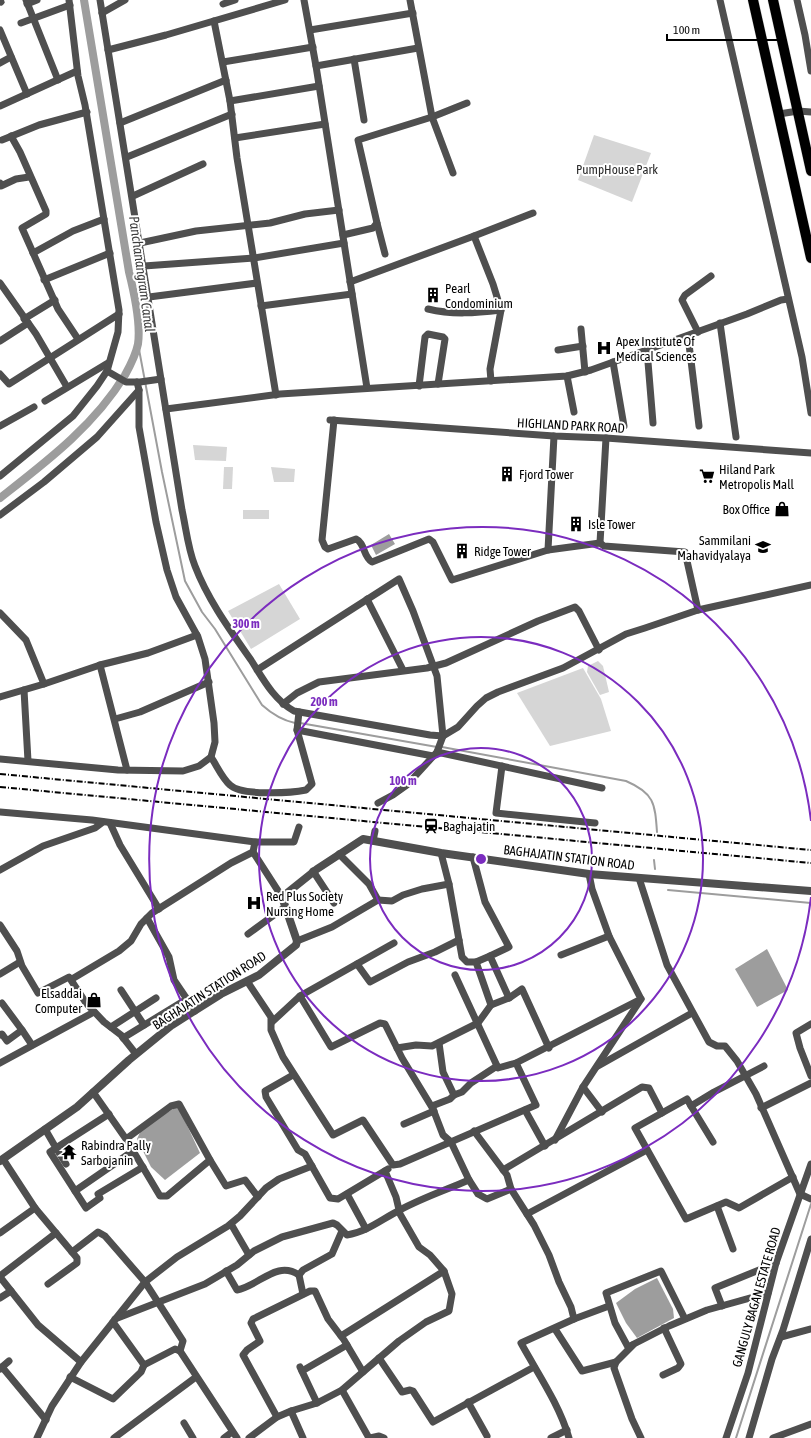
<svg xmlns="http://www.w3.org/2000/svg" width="811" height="1438" font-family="'Asap Condensed',sans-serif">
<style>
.green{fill:#d6d6d6}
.water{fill:#9d9d9d}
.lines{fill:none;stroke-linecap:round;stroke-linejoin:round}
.stream{stroke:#9d9d9d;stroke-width:2}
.canal{stroke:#9d9d9d;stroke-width:8}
.primary-casing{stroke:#dbdbdb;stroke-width:11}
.minor{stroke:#4f4f4f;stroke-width:7}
.tertiary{stroke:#4f4f4f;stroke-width:8}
.primary{stroke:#000;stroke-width:10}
.rail{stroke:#000;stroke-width:2;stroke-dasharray:6 2 1 2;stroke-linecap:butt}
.ring{fill:none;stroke:#7b2cbf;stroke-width:2}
.labels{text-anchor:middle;stroke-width:4;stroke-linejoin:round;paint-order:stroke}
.park-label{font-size:13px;fill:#2d2d2d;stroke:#fff}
.poi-label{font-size:13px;fill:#000;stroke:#fff;text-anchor:start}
.street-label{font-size:13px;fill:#000;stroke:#fff}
.water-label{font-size:14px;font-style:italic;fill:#3e3e3e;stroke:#fff}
.centre{fill:#7b2cbf;stroke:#fff;stroke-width:2}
.ring-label{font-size:12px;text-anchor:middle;font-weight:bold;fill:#7b2cbf;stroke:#fff;stroke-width:4;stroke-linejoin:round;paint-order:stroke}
</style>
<rect width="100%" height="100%" fill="#fff"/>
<!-- green -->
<g class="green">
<path d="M594,135L651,153L632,202L578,180Z"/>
<path d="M193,445L227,447L226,461L195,460Z"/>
<path d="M224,467H233L232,489H223Z"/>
<path d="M271,467L295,469L294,482H274Z"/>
<rect x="243" y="510" width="26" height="9"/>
<path d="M279,584L300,619L251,649L228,611Z"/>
<path d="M598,661L603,666L609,692L600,695L587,672L588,666Z"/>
<path d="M583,668L601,699L611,731L550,746L517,693Z"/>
</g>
<!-- water -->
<g class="water">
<path d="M389,534L395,544L376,555L371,545Z"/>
<path d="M767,949L788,990L757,1007L735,969Z"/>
<path d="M178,1106L200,1153L165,1180L151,1167L137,1139L142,1128Z"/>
<path d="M657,1278L673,1309L674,1318L637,1338L626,1323L616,1303L635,1289Z"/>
</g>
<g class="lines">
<!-- stream -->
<g class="stream">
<path d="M138,344L162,472L185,581L202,612L215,629L262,705C272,714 281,720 295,723"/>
<path d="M300,723L437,747"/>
<path d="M442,747L626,781C654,793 655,803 657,832"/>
<path d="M654,860L655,869"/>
<path d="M668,890L811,903"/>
<path d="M736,1438L811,1204"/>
</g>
<!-- canal -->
<path class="canal" d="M0,498C46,462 94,426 125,375C130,366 136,354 138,344C141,323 134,292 129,272L84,0"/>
<!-- primary casing -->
<g class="primary-casing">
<g id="primary">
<path d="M753,0L811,258"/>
<path d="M773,0L811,171"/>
</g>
</g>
<!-- minor -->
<g class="minor">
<path d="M0,0L1,2"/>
<path d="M26,0L58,80"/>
<path d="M100,0L182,510C186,528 188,549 195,566C208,600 230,630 251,660C263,679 274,700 294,711L430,735L443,736L437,676L413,611L399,579L257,670"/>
<path d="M304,0L316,66L367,388"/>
<path d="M720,0L802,357L811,413"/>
<path d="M797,0L805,35L811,71"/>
<path d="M27,4L37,0"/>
<path d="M223,4L235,0"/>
<path d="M102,13L125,0"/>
<path d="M214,21L230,101L237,158L276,395"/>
<path d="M21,23L70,5"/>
<path d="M0,30L27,94"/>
<path d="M310,30L413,13"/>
<path d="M108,50L166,35L285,0"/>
<path d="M354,59L364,120"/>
<path d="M223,62L313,47"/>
<path d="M0,63L11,57"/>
<path d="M316,66L418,48"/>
<path d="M230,101L319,86"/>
<path d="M0,106L77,71"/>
<path d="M779,114L798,111L811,112"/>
<path d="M120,123L226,80"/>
<path d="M11,136L20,152L46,211V214L22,228L58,309L78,339"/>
<path d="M235,138L325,124"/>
<path d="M2,140L39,125L87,112"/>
<path d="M127,157L232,114"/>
<path d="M453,173L432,117L467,103"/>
<path d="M0,183L1,186L16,179L29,177"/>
<path d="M133,196L203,164"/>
<path d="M377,223L385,254"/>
<path d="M343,235L373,228L377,223L358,140L432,117L410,0"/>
<path d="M474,236L533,213"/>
<path d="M140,243L196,231L270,223L305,214L339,210"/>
<path d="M33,253L73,231L104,219"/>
<path d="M144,266L254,258L344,243"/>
<path d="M44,280L110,253"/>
<path d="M350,282L474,236L493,284L501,310L490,369L491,381"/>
<path d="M0,283L36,334L67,387"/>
<path d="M149,297L257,283"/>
<path d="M261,306L352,294"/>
<path d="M428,309C452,315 476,313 501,310"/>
<path d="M24,319L55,300"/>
<path d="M720,323L736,437"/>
<path d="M581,329L585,372"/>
<path d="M698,332L682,300L685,295L711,276"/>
<path d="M688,336L699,426"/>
<path d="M0,341L28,323"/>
<path d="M558,350L583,346"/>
<path d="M647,350L653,423"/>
<path d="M613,362L624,426"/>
<path d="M107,371L126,382H140L161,379"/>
<path d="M0,374L9,384L119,314"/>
<path d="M567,376L574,412"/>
<path d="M419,386L425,337L428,334L443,337L445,339L438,384"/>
<path d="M45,401L108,363"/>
<path d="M166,409L280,394L567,376L591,370L747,314L781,300L788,299"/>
<path d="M330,420L554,436L606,438L811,453"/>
<path d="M334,420L322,540L325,547L328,549L356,539C365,543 363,557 372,562L429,539L433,542L452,580L548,550L600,543L604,546L685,552L698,610"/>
<path d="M0,426L34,407"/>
<path d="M0,476L73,416L97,386L107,371L118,332L119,310L85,105L78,76L69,0"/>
<path d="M0,515L44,482L97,437L139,390"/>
<path d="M600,543L606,438"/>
<path d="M548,550L554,436"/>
<path d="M367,599L403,670"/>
<path d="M0,613L26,640L44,684L100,665L127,770"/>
<path d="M100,665L148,653L197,635"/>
<path d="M24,690L28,761"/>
<path d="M0,697L44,684"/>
<path d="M283,704L297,693L319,682L427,668L446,663L538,621L575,607L579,611L599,650"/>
<path d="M115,719L140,712L209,682"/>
<path d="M297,730L433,756"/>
<path d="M437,752L602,788"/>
<path d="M211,757C217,766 222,778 230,785C241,796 291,793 306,790L312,784L297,730L299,712"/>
<path d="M0,759L118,770L183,771L199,766L211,757L215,742L214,723L205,659L198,637L176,597L167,570L156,522L139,427V390L137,382"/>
<path d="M502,766L496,813L595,823"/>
<path d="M378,803L393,795L407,785L437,752L443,736L458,727L477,706L486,698L498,692L563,668L626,634L645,628L698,610L811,585"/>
<path d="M0,812L92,820L255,842L253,852"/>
<path d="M110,823L120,845L159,909"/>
<path d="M373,841L375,831"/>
<path d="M255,842H294L299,827"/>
<path d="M339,854L369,884L378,900"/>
<path d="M473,857L485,902L509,947L490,956L509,998L522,989L549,1048"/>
<path d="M0,870L43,846L95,828L103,822"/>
<path d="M313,871L334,903"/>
<path d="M639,878L667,965L709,1042L717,1046H725L737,1061L756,1094L800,1194L811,1199"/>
<path d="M147,918L169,957L174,980L195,1011"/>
<path d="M0,925L17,951L22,966L38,993L69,977L86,1003L104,1022L121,1035L136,1054"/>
<path d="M248,934L285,907"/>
<path d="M297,941L332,927L378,900L392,901L403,895L422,889L449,884"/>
<path d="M561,955L609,936"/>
<path d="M476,962L490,956"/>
<path d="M357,964L370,982L408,962L435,952L459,940"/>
<path d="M0,974L20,962"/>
<path d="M455,975L498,1068L516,1063"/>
<path d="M72,979L119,951L131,941L141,924L152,913L231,863L253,852L282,897"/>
<path d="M247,981L271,1017V1030L283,1057L333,1135L363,1120L393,1165L400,1164L536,1105L516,1063L641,999L609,936L592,889L589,874"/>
<path d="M121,990L144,1025"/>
<path d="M300,996L331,1047L380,1023L385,1024L402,1058L433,1109L443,1135L451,1142L469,1180L478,1194L487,1199L511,1189L534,1225L549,1255L559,1282L571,1307L574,1319"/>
<path d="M2,1003L22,1030"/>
<path d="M491,1005L509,998"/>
<path d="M272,1022L300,996L394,943"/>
<path d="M811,1024L796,1033L800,1048L811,1076"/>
<path d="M111,1027L156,998"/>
<path d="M0,1035L2,1034L7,1041L22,1030L32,1045"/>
<path d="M123,1038L187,999"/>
<path d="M397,1048L416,1045L432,1046L478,1023L491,1005L476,962H467L462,957L449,884L441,853"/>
<path d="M0,1063L94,1012"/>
<path d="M598,1066L692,1013"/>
<path d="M764,1066L714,1092L691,1106L687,1099L635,1128L686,1219L726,1202L739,1208L793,1177"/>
<path d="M293,1075L265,1091L266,1097L298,1150L305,1154L330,1198L338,1199L388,1169"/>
<path d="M583,1087L602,1112"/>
<path d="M93,1092L126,1139L160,1196H167L210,1160L179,1104L171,1106L126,1139"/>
<path d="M454,1095L462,1092L471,1083L497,1066"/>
<path d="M432,1106L450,1099L454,1095L443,1072L439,1043"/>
<path d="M691,1106L713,1142"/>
<path d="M761,1108L811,1083"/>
<path d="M525,1110L545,1146"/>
<path d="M404,1124L434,1111"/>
<path d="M45,1129L56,1148L50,1152L86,1208L100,1198L98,1194L143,1167"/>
<path d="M474,1131L507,1175L511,1189"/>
<path d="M555,1140L583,1087L641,999"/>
<path d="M210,1160L226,1186L245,1180L258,1197"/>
<path d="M66,1164L56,1148L109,1114"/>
<path d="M503,1170L642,1087L649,1088L662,1113"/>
<path d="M75,1191L133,1151"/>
<path d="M347,1194L366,1229"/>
<path d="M717,1206L733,1249"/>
<path d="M35,1208L72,1252L98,1232L105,1236L145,1282L183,1341L180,1351L237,1438"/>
<path d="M527,1214L647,1150"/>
<path d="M231,1224L249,1255"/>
<path d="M0,1233L35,1208L3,1159"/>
<path d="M226,1271L237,1290C260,1285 277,1260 299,1275"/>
<path d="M0,1276L56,1233"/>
<path d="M0,1277L38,1325L81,1362L145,1282L177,1257L228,1226L240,1216L266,1188L279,1179L312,1166"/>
<path d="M48,1284L77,1263V1258L72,1252"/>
<path d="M303,1294L299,1275L303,1270L332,1254L342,1231"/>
<path d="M0,1298L11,1291"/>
<path d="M722,1306L715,1288L776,1263"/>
<path d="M115,1319L205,1284L237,1265L254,1251L282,1237L333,1223L337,1225L347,1235C367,1232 382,1219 400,1210C422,1198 446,1190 469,1180"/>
<path d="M685,1319L661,1271L606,1293L615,1323L628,1347L669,1326L707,1310L768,1293"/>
<path d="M113,1322L144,1365L175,1349L180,1351"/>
<path d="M555,1329L582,1371L616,1362"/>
<path d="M341,1336L444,1271"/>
<path d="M781,1337L811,1329"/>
<path d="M633,1345L616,1362L614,1368L632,1419L641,1438"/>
<path d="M379,1358L402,1392L410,1390L413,1391L433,1422L534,1367"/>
<path d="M2,1367L9,1361"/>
<path d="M300,1367L317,1403"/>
<path d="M0,1369L2,1367L46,1420"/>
<path d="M302,1371L347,1345"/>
<path d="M663,1375L678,1368L681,1364L664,1328"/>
<path d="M70,1377L113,1399L141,1372L144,1365"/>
<path d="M342,1390L369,1438"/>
<path d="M468,1402L487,1436"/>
<path d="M291,1411L317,1403L342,1390L399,1341L426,1322L449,1311L452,1294L444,1271L430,1255L419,1247L400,1214L396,1197L385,1171"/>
<path d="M277,1417L243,1355L247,1350L260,1341L251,1323L253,1319L310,1291H315L328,1319L344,1340L363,1372"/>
<path d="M184,1423L193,1438"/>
<path d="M37,1438L52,1406L81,1362"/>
<path d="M114,1438L196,1377"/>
<path d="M224,1438L232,1432"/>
<path d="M249,1438L277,1417L291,1411L303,1438"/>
<path d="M370,1438L379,1436L384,1438"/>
<path d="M551,1438L567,1430"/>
<path d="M569,1438C559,1404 538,1374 521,1343L574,1319L609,1306"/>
<path d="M726,1438L748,1373L776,1263L811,1164"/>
<path d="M749,1438L772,1359L783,1330L811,1239"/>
<path d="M773,1438L811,1424"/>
</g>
<!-- tertiary -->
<path class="tertiary" d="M0,1161L77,1107L129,1060L172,1025L221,994L259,975L296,945L297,941L282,897L317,869L363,839L441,853L589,874L811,891"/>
<!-- primary -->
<use href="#primary" class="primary"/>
<!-- rail -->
<g class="rail">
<path d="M0,774L811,850"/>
<path d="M0,787L811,863"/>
</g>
</g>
<!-- distance rings -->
<g class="ring">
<circle cx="481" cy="859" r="111"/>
<circle cx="481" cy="859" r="222"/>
<path d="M811 897A332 332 0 1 1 811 821"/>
</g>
<!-- icons -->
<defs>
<g id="building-bare" transform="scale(1.2)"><path d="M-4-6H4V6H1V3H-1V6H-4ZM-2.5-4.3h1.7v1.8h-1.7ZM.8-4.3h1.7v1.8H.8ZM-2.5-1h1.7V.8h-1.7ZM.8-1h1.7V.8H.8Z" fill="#000" stroke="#fff" stroke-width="2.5" paint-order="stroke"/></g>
<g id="hospital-bare" transform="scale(1.2)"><path d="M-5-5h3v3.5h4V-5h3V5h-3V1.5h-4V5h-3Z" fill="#000" stroke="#fff" stroke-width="2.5" paint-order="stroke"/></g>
<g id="supermarket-bare" transform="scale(1.2)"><path d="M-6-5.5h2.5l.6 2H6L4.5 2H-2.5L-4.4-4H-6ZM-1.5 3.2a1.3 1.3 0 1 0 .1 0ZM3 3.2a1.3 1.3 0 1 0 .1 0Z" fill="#000" stroke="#fff" stroke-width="2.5" paint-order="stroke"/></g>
<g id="shop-bare" transform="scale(1.2)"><path d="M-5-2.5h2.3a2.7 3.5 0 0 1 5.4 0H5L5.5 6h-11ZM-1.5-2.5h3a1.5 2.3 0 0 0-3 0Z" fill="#000" stroke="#fff" stroke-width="2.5" paint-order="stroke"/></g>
<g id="university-bare" transform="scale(1.2)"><path d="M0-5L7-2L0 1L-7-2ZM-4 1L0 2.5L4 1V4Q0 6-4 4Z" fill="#000" stroke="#fff" stroke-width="2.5" paint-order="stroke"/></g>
<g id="station-bare" transform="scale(1.2)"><path d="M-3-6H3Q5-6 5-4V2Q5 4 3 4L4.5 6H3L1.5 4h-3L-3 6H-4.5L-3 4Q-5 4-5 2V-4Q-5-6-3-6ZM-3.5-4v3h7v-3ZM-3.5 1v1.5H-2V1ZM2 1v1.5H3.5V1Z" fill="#000" stroke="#fff" stroke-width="2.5" paint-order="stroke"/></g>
<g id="temple-bare" transform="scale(1.2)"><path d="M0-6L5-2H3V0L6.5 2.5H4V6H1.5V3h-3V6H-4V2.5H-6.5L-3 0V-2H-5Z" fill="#000" stroke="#fff" stroke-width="2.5" paint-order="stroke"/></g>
</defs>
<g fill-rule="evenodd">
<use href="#building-bare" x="433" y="295"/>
<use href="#hospital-bare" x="604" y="348"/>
<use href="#building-bare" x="507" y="474"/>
<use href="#supermarket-bare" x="707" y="476"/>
<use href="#shop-bare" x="782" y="509"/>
<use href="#building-bare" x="576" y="524"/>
<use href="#university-bare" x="763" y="547"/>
<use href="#building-bare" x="462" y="551"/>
<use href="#station-bare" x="431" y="826"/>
<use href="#hospital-bare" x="254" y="903"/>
<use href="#shop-bare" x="94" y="1000"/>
<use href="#temple-bare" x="69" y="1152"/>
</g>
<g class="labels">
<!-- park labels -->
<g class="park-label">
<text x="617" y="174">PumpHouse Park</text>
</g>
<!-- poi labels -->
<g class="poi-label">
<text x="445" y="293">Pearl<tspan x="445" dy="15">Condominium</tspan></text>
<text x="616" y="346">Apex Institute Of<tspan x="616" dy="15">Medical Sciences</tspan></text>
<text x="719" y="474">Hiland Park<tspan x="719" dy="15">Metropolis Mall</tspan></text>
<text x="519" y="479">Fjord Tower</text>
<text x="770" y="514" text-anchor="end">Box Office</text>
<text x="588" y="529">Isle Tower</text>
<text x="751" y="545" text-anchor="end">Sammilani<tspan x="751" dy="15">Mahavidyalaya</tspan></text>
<text x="474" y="556">Ridge Tower</text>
<text x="443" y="831">Baghajatin</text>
<text x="266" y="901">Red Plus Society<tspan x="266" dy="15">Nursing Home</tspan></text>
<text x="82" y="998" text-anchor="end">Elsaddai<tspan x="82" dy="15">Computer</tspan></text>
<text x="81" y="1150">Rabindra Pally<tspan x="81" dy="15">Sarbojanin</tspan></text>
</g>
<!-- street labels -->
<g class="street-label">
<text transform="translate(571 425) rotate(3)" y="5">HIGHLAND PARK ROAD</text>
<text transform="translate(569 857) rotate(7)" y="5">BAGHAJATIN STATION ROAD</text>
<text transform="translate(209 990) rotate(-33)" y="5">BAGHAJATIN STATION ROAD</text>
<text transform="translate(756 1297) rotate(-74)" y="5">GANGULY BAGAN ESTATE ROAD</text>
</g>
<!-- water labels -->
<g class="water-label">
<text transform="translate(142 274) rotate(82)" y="5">Panchanangram Canal</text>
</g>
</g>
<circle cx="481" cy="859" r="6" class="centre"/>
<g class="ring-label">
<text x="246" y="628">300 m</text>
<text x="324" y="706">200 m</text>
<text x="403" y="785">100 m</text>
</g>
<!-- scale -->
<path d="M667 34v6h111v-6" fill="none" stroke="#000000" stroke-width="2"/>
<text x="673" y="34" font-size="12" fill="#000000" stroke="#ffffff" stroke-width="3" paint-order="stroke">100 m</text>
</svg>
